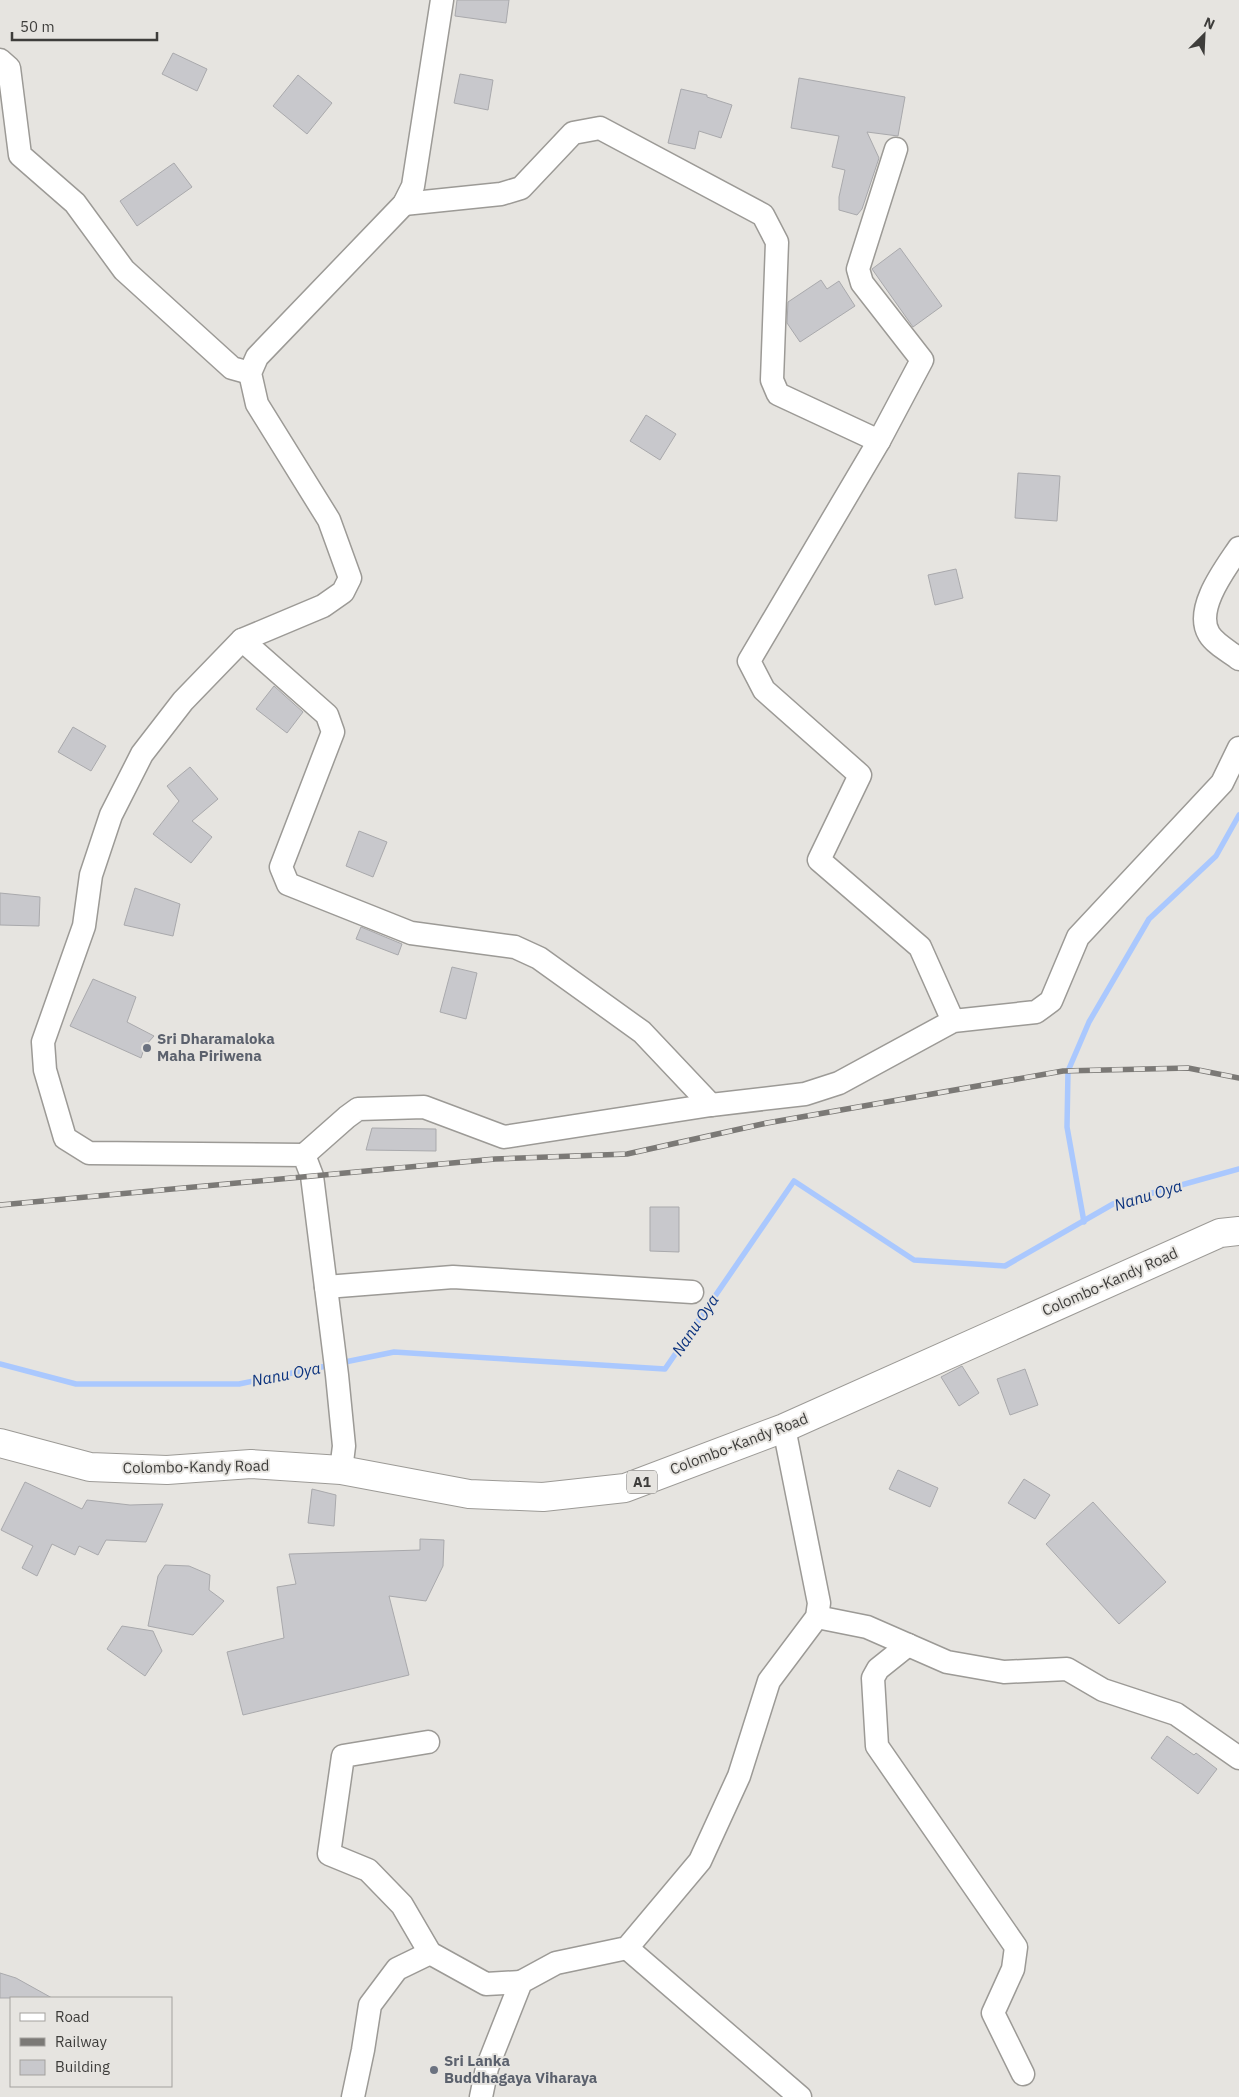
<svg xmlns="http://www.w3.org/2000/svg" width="1239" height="2097" font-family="'IBM Plex Sans',sans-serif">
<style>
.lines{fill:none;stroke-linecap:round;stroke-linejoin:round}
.stream{stroke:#aac8fe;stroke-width:5.5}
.building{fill:#c8c8cc;stroke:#a9a9ac}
.minor-casing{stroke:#9c9a96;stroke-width:25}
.highway-casing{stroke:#9c9a96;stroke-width:30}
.minor{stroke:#fff;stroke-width:22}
.highway{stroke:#fff;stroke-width:28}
.rail-casing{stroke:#7b7976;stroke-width:5.5}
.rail{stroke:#e6e4e0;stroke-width:4;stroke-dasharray:11;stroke-linecap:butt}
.worship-dot{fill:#6b7280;stroke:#e6e4e0;stroke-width:2}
.labels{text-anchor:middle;stroke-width:4;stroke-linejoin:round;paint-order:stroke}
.shield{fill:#e6e4e0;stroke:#706f6c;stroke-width:1}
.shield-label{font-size:14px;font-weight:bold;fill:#3e3d3b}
.worship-label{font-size:15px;font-weight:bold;fill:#5b616d;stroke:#e6e4e0;text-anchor:start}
.street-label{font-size:15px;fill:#3e3d3b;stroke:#e6e4e0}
.water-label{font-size:16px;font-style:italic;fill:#0c337e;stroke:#e6e4e0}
</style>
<rect width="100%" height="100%" fill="#e6e4e0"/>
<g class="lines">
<!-- stream -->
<g class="stream">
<path d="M1084,1222L1067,1127L1068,1071L1089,1022L1149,919L1216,856L1239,815"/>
<path d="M340,1363L394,1352L665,1369L794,1181L914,1260L1005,1266L1113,1204L1239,1169"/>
<path d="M0,1364L76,1384H239L331,1365"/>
</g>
</g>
<!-- building -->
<g class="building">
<path d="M457,0H509L506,23L455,16Z"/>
<path d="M173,53L207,69L197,91L162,74Z"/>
<path d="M460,74L493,80L488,110L454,103Z"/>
<path d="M298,75L332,103L307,134L273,106Z"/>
<path d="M799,78L905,97L898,136L867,132L879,158L862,209L857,215L839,210V197L845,170L832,167L839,136L791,128Z"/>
<path d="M681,89L707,95V97L732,105L721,138L699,131L695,149L668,143Z"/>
<path d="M174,163L192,187L137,226L120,201Z"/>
<path d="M900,248L942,306L913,327L872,269Z"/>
<path d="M821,280L827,289L839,281L855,306L800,342L787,323L788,302Z"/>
<path d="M646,415L676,434L660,460L630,441Z"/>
<path d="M1018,473L1060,476L1057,521L1015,518Z"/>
<path d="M956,569L963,598L935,605L928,575Z"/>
<path d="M274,686L303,712L287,733L256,709Z"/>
<path d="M73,727L106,746L91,771L58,752Z"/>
<path d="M190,767L218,799L192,821L212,837L191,863L153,834L179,801L167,786Z"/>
<path d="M359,831L387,842L373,877L346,866Z"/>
<path d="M135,888L180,904L173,936L124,925Z"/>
<path d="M0,893L40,897L39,926L0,925Z"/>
<path d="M361,927L402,944L398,955L356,939Z"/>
<path d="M452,967L477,973L466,1019L440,1012Z"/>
<path d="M93,979L136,997L127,1022L154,1036L145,1046L141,1058L70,1026Z"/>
<path d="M372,1128L436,1129V1151L366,1150Z"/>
<path d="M650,1207H679V1252L650,1251Z"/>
<path d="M962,1366L979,1393L959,1406L941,1377Z"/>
<path d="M1025,1369L1038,1405L1010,1415L997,1379Z"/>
<path d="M898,1470L938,1488L930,1507L889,1489Z"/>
<path d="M1024,1479L1050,1495L1035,1519L1008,1503Z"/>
<path d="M25,1482L82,1509L87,1500L130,1505L163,1504L146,1542L106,1540L98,1555L79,1546L75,1555L52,1544L37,1576L22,1568L33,1546L1,1530Z"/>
<path d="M312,1489L336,1495L334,1526L308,1523Z"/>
<path d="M1093,1502L1166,1582L1119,1624L1046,1544Z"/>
<path d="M420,1539L444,1540L443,1566L426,1601L389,1596L409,1675L243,1715L227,1652L284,1638L277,1587L296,1584L289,1554L420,1550Z"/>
<path d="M165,1565L189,1566L210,1575L209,1590L224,1601L193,1635L148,1626L158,1576Z"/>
<path d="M122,1626L153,1631L162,1651L145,1676L107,1649Z"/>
<path d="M1167,1736L1194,1755L1196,1753L1217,1769L1198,1794L1151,1758Z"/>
<path d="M0,1973L16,1978L52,1998H0Z"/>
</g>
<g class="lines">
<!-- minor casing -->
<g class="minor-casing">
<g id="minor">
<path d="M0,60L9,68L20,155L75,203L124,270L232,368L250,373"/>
<path d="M896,149L858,269L862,283L922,360L879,441L749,661L764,690L860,775L819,860L920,947L953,1021"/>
<path d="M404,204L501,194L521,188L573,133L600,128L763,215L777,242L772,380L778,394L879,441"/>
<path d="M1239,548C1225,569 1194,609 1209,634C1215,644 1230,652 1239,659"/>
<path d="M242,640L327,715L333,732L281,867L288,884L411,933L515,947L539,958L642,1032L711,1105"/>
<path d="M304,1155L347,1117L358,1109L424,1107L504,1137L711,1105L805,1094L839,1083L953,1021L1036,1012L1051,1001L1078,937L1222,783L1239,748"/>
<path d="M326,1287L453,1277L692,1292"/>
<path d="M341,1470L344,1446L337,1375L312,1176L304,1155L89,1153L65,1138L45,1070L43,1042L84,926L91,875L111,815L142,754L183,701L242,640L323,606L343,592L350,578L329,520L257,404L250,373L257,357L404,204L413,186L442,0"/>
<path d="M817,1617L867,1627L947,1662L1004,1672L1067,1669L1103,1690L1176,1714L1239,1758"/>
<path d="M908,1645L878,1669L873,1678L877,1746L1016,1947L1013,1969L993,2013L1023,2074"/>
<path d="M428,1742L343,1756L329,1854L368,1870L402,1905L430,1953L486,1984L521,1982"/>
<path d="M627,1948L800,2097"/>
<path d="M353,2097L363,2050L370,2005L397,1969L430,1953"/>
<path d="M481,2097L487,2068L521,1982L556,1963L627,1948L700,1861L739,1776L769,1681L817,1617L819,1603L784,1428"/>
</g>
</g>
<!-- highway casing -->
<g class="highway-casing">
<path id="highway" d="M0,1443L90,1467L167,1470L251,1464L341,1470L469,1494L543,1497L625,1488L784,1428L1220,1233L1239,1231"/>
</g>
<!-- minor -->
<use href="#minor" class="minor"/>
<!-- highway -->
<use href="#highway" class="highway"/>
<!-- rail casing -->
<g class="rail-casing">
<path id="rail" d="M0,1205L495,1159L627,1154L767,1123L1063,1071L1188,1068L1239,1078"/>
</g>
<!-- rail -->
<use href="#rail" class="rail"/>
</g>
<!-- markers -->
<g class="worship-dot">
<circle cx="147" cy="1048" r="5"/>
<circle cx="434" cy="2070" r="5"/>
</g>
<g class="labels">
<!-- shield labels -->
<rect class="shield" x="627" y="1470.5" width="30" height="23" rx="4"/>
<g class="shield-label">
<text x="642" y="1487">A1</text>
</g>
<!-- worship labels -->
<g class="worship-label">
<text x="157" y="1044">Sri Dharamaloka<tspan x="157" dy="17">Maha Piriwena</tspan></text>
<text x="444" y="2066">Sri Lanka<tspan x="444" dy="17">Buddhagaya Viharaya</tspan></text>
</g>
<!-- street labels -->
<g class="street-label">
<text transform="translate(1110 1282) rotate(-24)" y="5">Colombo-Kandy Road</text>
<text transform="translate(739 1444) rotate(-21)" y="5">Colombo-Kandy Road</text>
<text transform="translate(196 1467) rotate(-1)" y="5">Colombo-Kandy Road</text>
</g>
<!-- water labels -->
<g class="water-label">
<text transform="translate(1148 1195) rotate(-17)" y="6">Nanu Oya</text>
<text transform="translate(695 1325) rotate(-56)" y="6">Nanu Oya</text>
<text transform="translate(286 1374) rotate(-11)" y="6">Nanu Oya</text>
</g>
</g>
<!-- legend -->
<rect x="10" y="1997" width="162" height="90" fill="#e6e4e0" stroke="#a3a19e"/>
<rect x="20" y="2013" width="25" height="8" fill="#ffffff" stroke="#a3a19e"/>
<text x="55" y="2022" font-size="15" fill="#3e3d3b">Road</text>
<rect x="20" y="2038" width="25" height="8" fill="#7b7976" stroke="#a3a19e"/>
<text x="55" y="2047" font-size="15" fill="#3e3d3b">Railway</text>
<rect x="20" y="2060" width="25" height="15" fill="#c8c8cc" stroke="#a3a19e"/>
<text x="55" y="2072" font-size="15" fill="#3e3d3b">Building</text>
<!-- north arrow -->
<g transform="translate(1204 35) rotate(24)" stroke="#e6e4e0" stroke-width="4" paint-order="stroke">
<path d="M0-4L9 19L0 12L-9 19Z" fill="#3e3d3b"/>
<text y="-8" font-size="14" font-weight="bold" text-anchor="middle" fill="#3e3d3b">N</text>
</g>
<!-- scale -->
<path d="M12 32v8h145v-8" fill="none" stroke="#3e3d3b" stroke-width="2.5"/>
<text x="20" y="32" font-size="15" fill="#3e3d3b" stroke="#e6e4e0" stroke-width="4" paint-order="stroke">50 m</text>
</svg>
